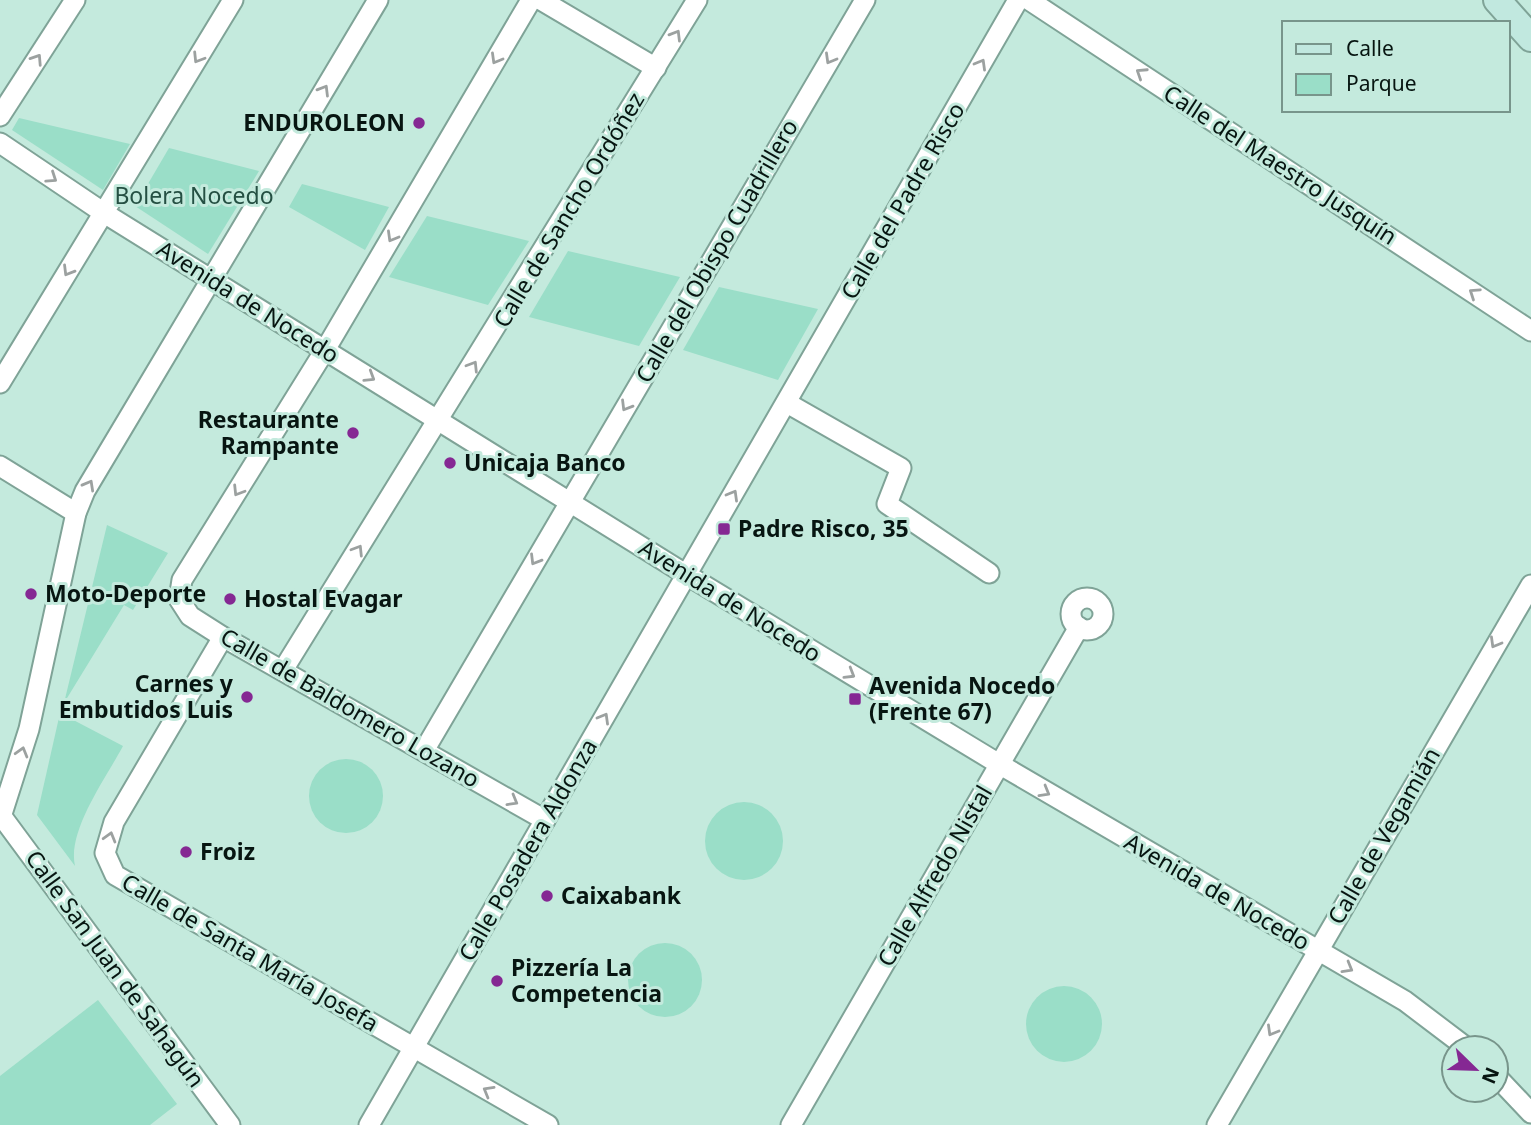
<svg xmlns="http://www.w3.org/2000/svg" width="1531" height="1125" font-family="'Noto Sans',sans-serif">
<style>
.green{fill:#9adec8}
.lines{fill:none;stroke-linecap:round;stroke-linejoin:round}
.minor-casing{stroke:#7fa397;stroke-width:23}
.secondary-casing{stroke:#7fa397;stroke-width:30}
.minor{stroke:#fff;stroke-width:19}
.secondary{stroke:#c1e8df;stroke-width:26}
.oneway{stroke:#9ca1a0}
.poi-dot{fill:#852893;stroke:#c4eadd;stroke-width:2.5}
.labels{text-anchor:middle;stroke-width:6;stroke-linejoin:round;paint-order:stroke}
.poi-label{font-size:23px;font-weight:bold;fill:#071511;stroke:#c4eadd;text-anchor:start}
.street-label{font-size:23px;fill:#071511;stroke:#c4eadd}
.park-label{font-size:23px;fill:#255043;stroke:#c4eadd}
</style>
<rect width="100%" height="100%" fill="#c4eadd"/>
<!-- green -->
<g class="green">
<path d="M19,118L130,144L103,190L12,130Z"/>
<path d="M169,148L259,171L208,254L135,206Z"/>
<path d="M302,184L389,207L365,250L289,207Z"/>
<path d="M427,216L529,241L488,305L389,277Z"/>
<path d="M568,251L680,277L639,346L529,317Z"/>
<path d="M719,287L818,309L778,380L683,350Z"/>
<path d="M107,525L168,553L133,610L124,605L64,703Z"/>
<path d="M60,713L123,746C106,778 67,831 75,866L37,815Z"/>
<circle cx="346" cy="796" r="37"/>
<circle cx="744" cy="841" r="39"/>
<circle cx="665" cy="980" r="37"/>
<circle cx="1064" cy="1024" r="38"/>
<path d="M98,1000L177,1104L150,1125H0V1076Z"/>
</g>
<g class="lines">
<!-- minor casing -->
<g class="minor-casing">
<g id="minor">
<path d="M531,0L325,350L182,580L179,599L190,616L223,637L545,820"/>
<path d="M541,0L656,68"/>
<path d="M1029,0L1531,331"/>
<path d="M0,116L75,0"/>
<path d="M0,143L104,213L687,575L999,764L1405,1001L1467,1048"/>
<path d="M0,383L233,0"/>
<path d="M787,403L901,468L887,504L989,573"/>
<path d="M0,466L76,513"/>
<circle cx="1087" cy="614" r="16"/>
<path d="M223,637L114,822L105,853L115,875L548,1125"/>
<path d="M283,670L697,0"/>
<path d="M425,749L865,0"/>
<path d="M0,814L230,1125"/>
<path d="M0,820L29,729L76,513L85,491L378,0"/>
<path d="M1496,1076L1531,1113"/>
<path d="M369,1125L1018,0"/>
<path d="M791,1125L1079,627"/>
<path d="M1217,1125L1531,585"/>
</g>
</g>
<!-- secondary casing -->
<g class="secondary-casing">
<path id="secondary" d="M1497,0L1531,38"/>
</g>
<!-- minor -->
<use href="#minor" class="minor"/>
<!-- secondary -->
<use href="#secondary" class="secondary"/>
</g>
<!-- one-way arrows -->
<defs><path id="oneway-chevron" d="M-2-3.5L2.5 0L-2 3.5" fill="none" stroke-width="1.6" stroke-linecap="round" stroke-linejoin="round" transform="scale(1.75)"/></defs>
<g class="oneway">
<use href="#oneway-chevron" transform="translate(676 35) rotate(-59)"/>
<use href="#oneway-chevron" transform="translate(198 58) rotate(122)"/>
<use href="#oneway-chevron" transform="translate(37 59) rotate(-57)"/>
<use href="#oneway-chevron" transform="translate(496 59) rotate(120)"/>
<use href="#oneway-chevron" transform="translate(830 59) rotate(120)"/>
<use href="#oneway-chevron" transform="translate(981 64) rotate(-60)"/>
<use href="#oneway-chevron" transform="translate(1141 73) rotate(-147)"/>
<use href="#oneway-chevron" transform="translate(324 90) rotate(-59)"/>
<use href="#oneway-chevron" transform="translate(52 178) rotate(34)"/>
<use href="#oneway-chevron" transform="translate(392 237) rotate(120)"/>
<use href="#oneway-chevron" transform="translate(68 271) rotate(121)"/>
<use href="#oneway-chevron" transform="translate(1474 293) rotate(-146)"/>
<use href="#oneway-chevron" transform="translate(473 366) rotate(-58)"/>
<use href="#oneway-chevron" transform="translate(370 377) rotate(32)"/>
<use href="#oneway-chevron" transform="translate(626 406) rotate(121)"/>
<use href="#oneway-chevron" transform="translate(89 485) rotate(-61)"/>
<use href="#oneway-chevron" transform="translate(238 491) rotate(122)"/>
<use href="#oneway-chevron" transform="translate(733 495) rotate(-60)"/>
<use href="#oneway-chevron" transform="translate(358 550) rotate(-58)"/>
<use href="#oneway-chevron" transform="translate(535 560) rotate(121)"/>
<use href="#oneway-chevron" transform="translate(1495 643) rotate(120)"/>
<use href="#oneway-chevron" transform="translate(850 674) rotate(31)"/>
<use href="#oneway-chevron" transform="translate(604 718) rotate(-60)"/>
<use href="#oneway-chevron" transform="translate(22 752) rotate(-74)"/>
<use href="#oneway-chevron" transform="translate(1045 792) rotate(30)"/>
<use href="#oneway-chevron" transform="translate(513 801) rotate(30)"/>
<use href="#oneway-chevron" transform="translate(110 837) rotate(-74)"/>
<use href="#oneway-chevron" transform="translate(1348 968) rotate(30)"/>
<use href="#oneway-chevron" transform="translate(1272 1031) rotate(120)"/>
<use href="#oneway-chevron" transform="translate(488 1091) rotate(-150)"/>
</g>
<!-- markers -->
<g class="poi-dot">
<circle cx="419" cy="123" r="7"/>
<circle cx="353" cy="433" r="7"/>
<circle cx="450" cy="463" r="7"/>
<rect x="717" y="522" width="14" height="14" rx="3.5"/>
<circle cx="31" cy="594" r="7"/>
<circle cx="230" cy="599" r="7"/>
<circle cx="247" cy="697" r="7"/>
<rect x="848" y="692" width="14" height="14" rx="3.5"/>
<circle cx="186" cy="852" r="7"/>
<circle cx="547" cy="896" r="7"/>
<circle cx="497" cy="981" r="7"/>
</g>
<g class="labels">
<!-- poi labels -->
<g class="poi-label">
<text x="405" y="131" text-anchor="end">ENDUROLEON</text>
<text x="339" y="428" text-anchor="end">Restaurante<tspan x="339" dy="26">Rampante</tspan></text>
<text x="464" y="471">Unicaja Banco</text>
<text x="738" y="537">Padre Risco, 35</text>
<text x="45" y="602">Moto-Deporte</text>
<text x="244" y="607">Hostal Evagar</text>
<text x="233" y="692" text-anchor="end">Carnes y<tspan x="233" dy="26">Embutidos Luis</tspan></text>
<text x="869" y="694">Avenida Nocedo<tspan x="869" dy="26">(Frente 67)</tspan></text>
<text x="200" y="860">Froiz</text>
<text x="561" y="904">Caixabank</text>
<text x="511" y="976">Pizzería La<tspan x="511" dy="26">Competencia</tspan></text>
</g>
<!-- street labels -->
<g class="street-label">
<text transform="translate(1280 165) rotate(33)" y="8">Calle del Maestro Jusquín</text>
<text transform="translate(903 201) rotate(-60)" y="8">Calle del Padre Risco</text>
<text transform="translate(569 210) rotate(-59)" y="8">Calle de Sancho Ordóñez</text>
<text transform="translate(717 251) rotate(-60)" y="8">Calle del Obispo Cuadrillero</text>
<text transform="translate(248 302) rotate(32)" y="8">Avenida de Nocedo</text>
<text transform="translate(730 601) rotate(32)" y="8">Avenida de Nocedo</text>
<text transform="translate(350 708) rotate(30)" y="8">Calle de Baldomero Lozano</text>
<text transform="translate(1384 836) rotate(-60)" y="8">Calle de Vegamián</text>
<text transform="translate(528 850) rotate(-60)" y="8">Calle Posadera Aldonza</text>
<text transform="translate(935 876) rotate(-60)" y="8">Calle Alfredo Nistal</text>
<text transform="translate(1217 892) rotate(30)" y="8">Avenida de Nocedo</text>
<text transform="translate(250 953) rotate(30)" y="8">Calle de Santa María Josefa</text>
<text transform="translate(115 969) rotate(54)" y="8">Calle San Juan de Sahagún</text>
</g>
<!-- park labels -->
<g class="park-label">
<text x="194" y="204">Bolera Nocedo</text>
</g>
</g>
<!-- legend -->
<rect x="1282" y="21" width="228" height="91" fill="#c4eadd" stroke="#78958b" stroke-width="2"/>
<rect x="1296" y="44" width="35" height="10" fill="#c1e8df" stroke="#78958b" stroke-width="2"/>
<text x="1346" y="56" font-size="21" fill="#071511">Calle</text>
<rect x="1296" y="74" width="35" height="21" fill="#9adec8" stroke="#78958b" stroke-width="2"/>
<text x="1346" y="91" font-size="21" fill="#071511">Parque</text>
<!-- north arrow -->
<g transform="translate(1475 1069) rotate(113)"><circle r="33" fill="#c4eadd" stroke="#78958b" stroke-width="2"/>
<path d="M0-5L12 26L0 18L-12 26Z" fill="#852893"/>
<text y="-10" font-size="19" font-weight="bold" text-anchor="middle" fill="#071511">N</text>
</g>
</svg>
